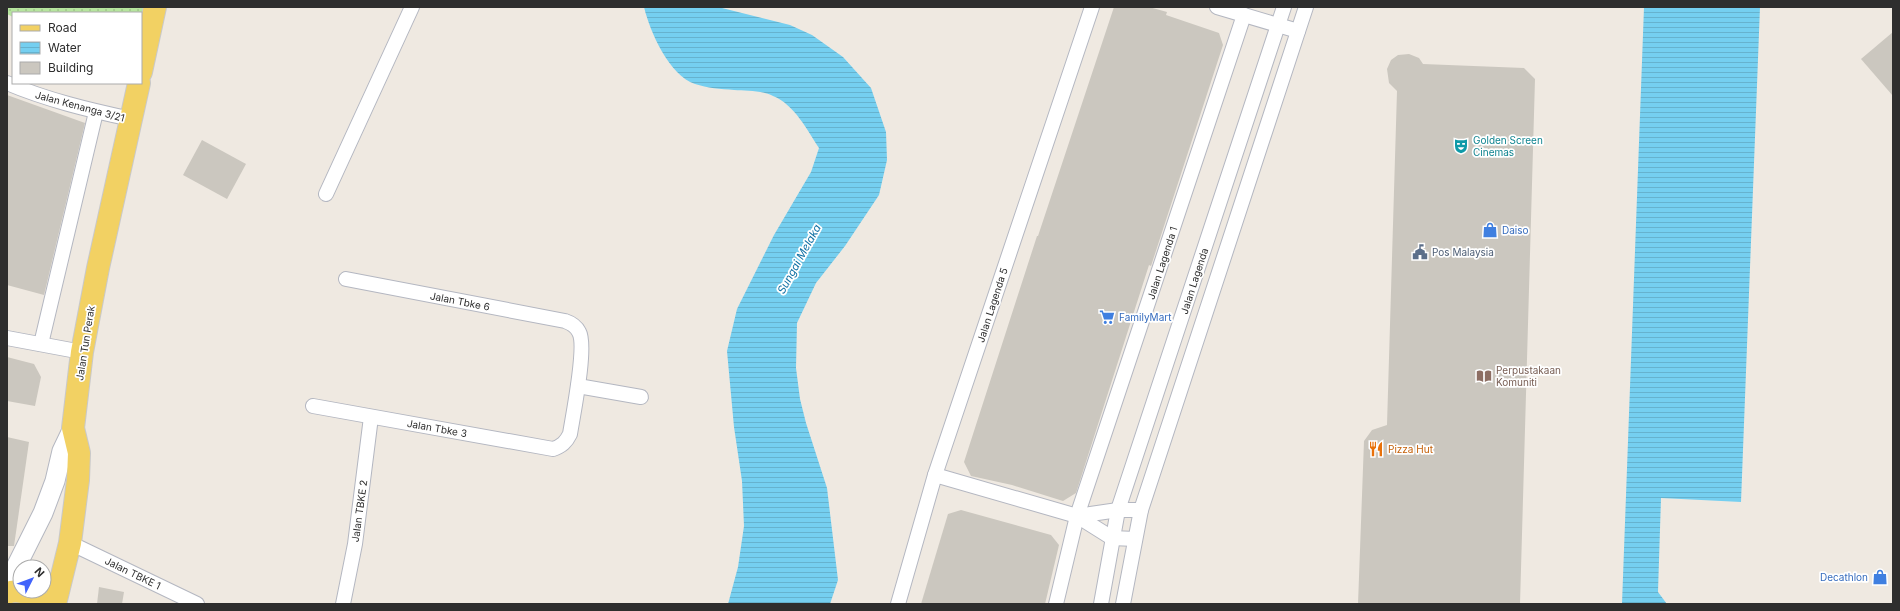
<svg xmlns="http://www.w3.org/2000/svg" width="1900" height="611" font-family="Inter,sans-serif">
<style>
.grass{fill:url(#grass-dots)}
.water{fill:url(#water-rules)}
.building{fill:#cbc7bf}
.lines{fill:none;stroke-linecap:round;stroke-linejoin:round}
.street-casing{stroke:#b4b7c1;stroke-width:16}
.secondary-casing{stroke:#b4b7c1;stroke-width:21}
.primary-casing{stroke:#c9c9c9;stroke-width:24}
.street{stroke:#fff;stroke-width:14}
.secondary{stroke:#fff;stroke-width:19}
.primary{stroke:#f2d163;stroke-width:22}
.labels{text-anchor:middle;stroke-width:3.5;stroke-linejoin:round;paint-order:stroke}
.street-label{font-size:10px;fill:#2e2e2e;stroke:#fff}
.culture-label{font-size:10px;fill:#0d838f;stroke:#fff;text-anchor:start}
.shop-label{font-size:10px;fill:#366cbe;stroke:#fff;text-anchor:start}
.service-label{font-size:10px;fill:#4e5e75;stroke:#fff;text-anchor:start}
.education-label{font-size:10px;fill:#785e54;stroke:#fff;text-anchor:start}
.food-label{font-size:10px;fill:#c56008;stroke:#fff;text-anchor:start}
.water-label{font-size:11px;font-style:italic;fill:#0d6fa3;stroke:#fff}
</style>
<defs>
<pattern id="grass-dots" width="8" height="8" patternUnits="userSpaceOnUse"><rect width="8" height="8" fill="#b6e59e"/><path d="M2 2h.1M6 6h.1" fill="none" stroke="#9dc588" stroke-width="1.8" stroke-linecap="round"/></pattern>
<pattern id="water-rules" width="6" height="5" patternUnits="userSpaceOnUse"><rect width="6" height="5" fill="#75cff0"/><path d="M0 2.5h6" fill="none" stroke="#66b2ce"/></pattern>
</defs>
<rect width="100%" height="100%" fill="#efe9e1"/>
<!-- grass -->
<path class="grass" d="M7,7H157L141,60V13H13V17L7,14Z"/>
<!-- water -->
<g class="water">
<path d="M644,7H718L790,25L812,35L843,57L871,88L886,132L887,160L879,195L845,246L816,283L797,323L796,368L800,399L806,423L827,488L838,580L830,604H728L738,567L744,526L742,481L734,427L727,351L737,309L774,235L811,172L819,148C807,130 795,105 773,96C762,90 746,91 734,90C721,89 707,88 695,84C669,75 650,32 644,7Z"/>
<path d="M1644,7H1760L1741,502L1661,498L1658,592L1667,604H1622Z"/>
</g>
<!-- building -->
<g class="building">
<path d="M1114,7H1149L1167,12L1166,15L1219,33L1223,45L1151,266L1149,265L1076,493L1063,501L1012,485L971,476L964,462L1037,236H1038Z"/>
<path d="M1893,32V96L1861,59Z"/>
<path d="M1409,54L1419,58L1423,64L1524,68L1535,79L1520,604H1358L1364,441L1372,430L1387,425L1397,91L1389,83L1387,69L1391,60L1398,55Z"/>
<path d="M7,95L85,123L44,295L7,285Z"/>
<path d="M202,140L246,164L227,199L183,175Z"/>
<path d="M7,357L34,364L41,377L35,406L7,401Z"/>
<path d="M7,437L29,442L14,546H7Z"/>
<path d="M961,510L1051,535L1059,545L1045,604H921L948,514Z"/>
<path d="M99,587L124,592L122,604H97Z"/>
</g>
<g class="lines">
<!-- street casing -->
<g class="street-casing">
<g id="street">
<path d="M1217,7L1298,31"/>
<path d="M7,83C47,100 89,110 131,119"/>
<path d="M326,194L412,7"/>
<path d="M7,338L82,352"/>
<path d="M41,344L96,112"/>
<path d="M578,386L641,397"/>
<path d="M313,406L553,449C562,446 566,442 570,434C573,415 587,346 579,332C576,326 571,323 565,321L346,279"/>
<path d="M935,475L1077,516L1112,538L1135,539"/>
<path d="M1077,516L1118,510H1141"/>
<path d="M70,543L197,604"/>
<path d="M343,604L355,544L371,417"/>
<path d="M898,604L935,475L1092,7"/>
<path d="M1056,604L1077,516L1244,15"/>
<path d="M1101,604L1118,510L1284,7"/>
<path d="M1123,604L1141,510L1306,7"/>
</g>
</g>
<!-- secondary casing -->
<g class="secondary-casing">
<path id="secondary" d="M7,585L43,513L55,481L62,451L73,428"/>
</g>
<!-- primary casing -->
<g class="primary-casing">
<g id="primary">
<path d="M141,72L155,7"/>
<path d="M7,593C20,588 31,594 41,604"/>
<path d="M55,604L70,543L78,480L79,453L73,428L82,352L98,268L139,83"/>
</g>
</g>
<!-- street -->
<use href="#street" class="street"/>
<!-- secondary -->
<use href="#secondary" class="secondary"/>
<!-- primary -->
<use href="#primary" class="primary"/>
</g>
<!-- icons -->
<defs>
<g id="theatre-bare" transform="scale(1.2)"><path d="M-5-5.5Q0-4 5-5.5V0Q5 5 0 6Q-5 5-5 0ZM-3.3-2.5H-1v1.5H-3.3ZM1-2.5H3.3v1.5H1ZM-2.8 1Q0 5.5 2.8 1Z" fill="#0f9aa8" stroke="#fff" stroke-width="2.5" paint-order="stroke"/></g>
<g id="shop-bare" transform="scale(1.2)"><path d="M-5-2.5h2.3a2.7 3.5 0 0 1 5.4 0H5L5.5 6h-11ZM-1.5-2.5h3a1.5 2.3 0 0 0-3 0Z" fill="#3f7fe0" stroke="#fff" stroke-width="2.5" paint-order="stroke"/></g>
<g id="civic-bare" transform="scale(1.2)"><path d="M-.6-6.5H3V-4.5H.6V-3L4-1V1h2V6H-6V1h2V-1L-.6-3ZM-1.2 2.5V6h2.4V2.5Z" fill="#5c6f8a" stroke="#fff" stroke-width="2.5" paint-order="stroke"/></g>
<g id="supermarket-bare" transform="scale(1.2)"><path d="M-6-5.5h2.5l.6 2H6L4.5 2H-2.5L-4.4-4H-6ZM-1.5 3.2a1.3 1.3 0 1 0 .1 0ZM3 3.2a1.3 1.3 0 1 0 .1 0Z" fill="#3f7fe0" stroke="#fff" stroke-width="2.5" paint-order="stroke"/></g>
<g id="library-bare" transform="scale(1.2)"><path d="M-6-4Q-3-5.5-.7-3.5V5Q-3 3-6 4ZM6-4Q3-5.5 .7-3.5V5Q3 3 6 4Z" fill="#8d6e63" stroke="#fff" stroke-width="2.5" paint-order="stroke"/></g>
<g id="restaurant-bare" transform="scale(1.2)"><path d="M-5-6h1v4h1v-4h1v4h1v-4h1v5L-1.5 .5V6h-2V.5L-5-1ZM5-6V6H3V1.5H1.5Q1.5-4 5-6Z" fill="#e8710a" stroke="#fff" stroke-width="2.5" paint-order="stroke"/></g>
</defs>
<g fill-rule="evenodd">
<use href="#theatre-bare" x="1461" y="146"/>
<use href="#shop-bare" x="1490" y="230"/>
<use href="#civic-bare" x="1420" y="252"/>
<use href="#supermarket-bare" x="1107" y="317"/>
<use href="#library-bare" x="1484" y="376"/>
<use href="#restaurant-bare" x="1376" y="449"/>
<use href="#shop-bare" x="1880" y="577"/>
</g>
<g class="labels">
<!-- street labels -->
<g class="street-label">
<text transform="translate(80 106) rotate(15)" y="4">Jalan Kenanga 3/21</text>
<text transform="translate(1162 263) rotate(-72)" y="4">Jalan Lagenda 1</text>
<text transform="translate(1194 281) rotate(-72)" y="4">Jalan Lagenda</text>
<text transform="translate(460 301) rotate(11)" y="4">Jalan Tbke 6</text>
<text transform="translate(992 305) rotate(-72)" y="4">Jalan Lagenda 5</text>
<text transform="translate(85 343) rotate(-81)" y="4">Jalan Tun Perak</text>
<text transform="translate(437 428) rotate(10)" y="4">Jalan Tbke 3</text>
<text transform="translate(359 511) rotate(-82)" y="4">Jalan TBKE 2</text>
<text transform="translate(133 573) rotate(26)" y="4">Jalan TBKE 1</text>
</g>
<!-- culture labels -->
<g class="culture-label">
<text x="1473" y="144">Golden Screen<tspan x="1473" dy="12">Cinemas</tspan></text>
</g>
<!-- shop labels -->
<g class="shop-label">
<text x="1502" y="234">Daiso</text>
<text x="1119" y="321">FamilyMart</text>
<text x="1868" y="581" text-anchor="end">Decathlon</text>
</g>
<!-- service labels -->
<g class="service-label">
<text x="1432" y="256">Pos Malaysia</text>
</g>
<!-- education labels -->
<g class="education-label">
<text x="1496" y="374">Perpustakaan<tspan x="1496" dy="12">Komuniti</tspan></text>
</g>
<!-- food labels -->
<g class="food-label">
<text x="1388" y="453">Pizza Hut</text>
</g>
<!-- water labels -->
<g class="water-label">
<text transform="translate(799 259) rotate(-61)" y="4">Sungai Melaka</text>
</g>
</g>
<!-- border -->
<rect width="1900" height="611" fill="none" stroke="#2e2e2e" stroke-width="16"/>
<!-- legend -->
<rect x="12" y="12" width="130" height="72" fill="#ffffff" stroke="#ababab"/>
<rect x="20" y="25" width="20" height="6" fill="#f2d163" stroke="#ababab"/>
<text x="48" y="32" font-size="12" fill="#2e2e2e">Road</text>
<rect x="20" y="42" width="20" height="12" fill="url(#water-rules)" stroke="#ababab"/>
<text x="48" y="52" font-size="12" fill="#2e2e2e">Water</text>
<rect x="20" y="62" width="20" height="12" fill="#cbc7bf" stroke="#ababab"/>
<text x="48" y="72" font-size="12" fill="#2e2e2e">Building</text>
<!-- north arrow -->
<g transform="translate(32 579) rotate(48)"><circle r="19" fill="#ffffff" stroke="#ababab"/>
<path d="M0-3L7 15L0 10L-7 15Z" fill="#4264fb"/>
<text y="-6" font-size="11" font-weight="bold" text-anchor="middle" fill="#2e2e2e">N</text>
</g>
</svg>
